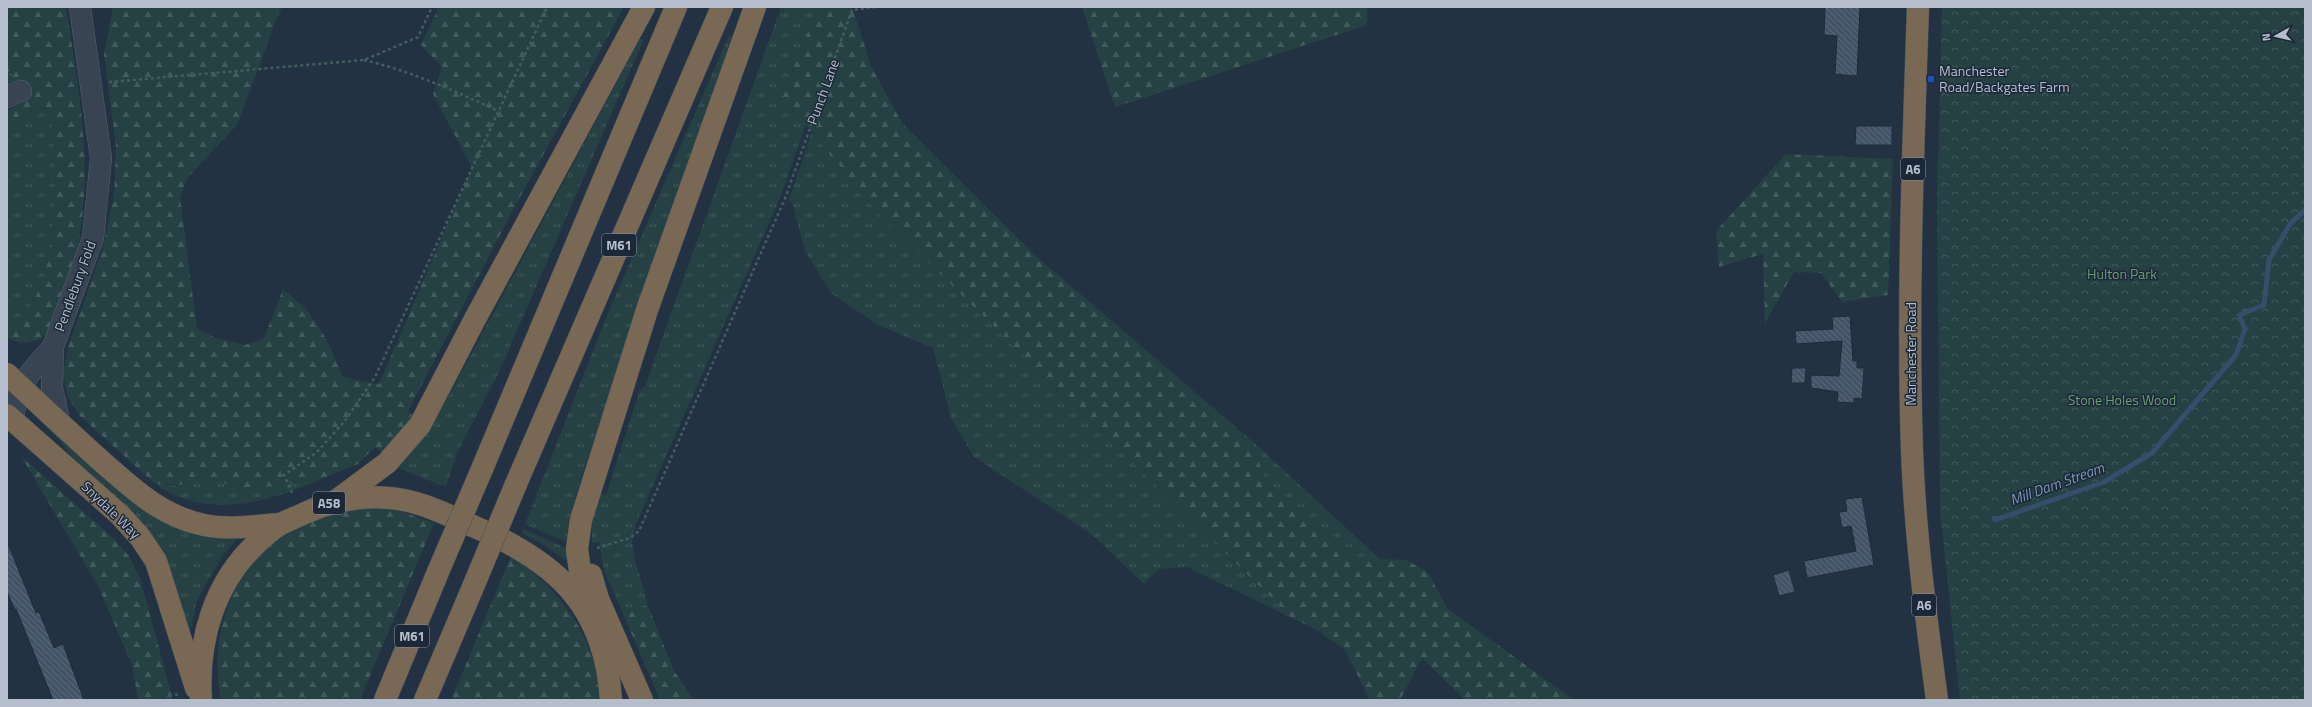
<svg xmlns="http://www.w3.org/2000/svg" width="2312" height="707" font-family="'Titillium Web',sans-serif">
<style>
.grass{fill:url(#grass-tufts)}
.forest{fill:url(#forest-firs)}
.park{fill:url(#park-crowns)}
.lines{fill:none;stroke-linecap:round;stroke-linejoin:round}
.stream{stroke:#354e6b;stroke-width:5}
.building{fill:url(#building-back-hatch);stroke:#1e2a39}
.minor-casing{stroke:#55616f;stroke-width:22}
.highway-casing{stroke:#424e5c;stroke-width:23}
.path{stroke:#435e60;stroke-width:2.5;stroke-dasharray:3 3;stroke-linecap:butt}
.minor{stroke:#384452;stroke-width:21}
.highway{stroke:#796954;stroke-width:22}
.highway-bridge-casing{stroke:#424e5c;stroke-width:23;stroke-linecap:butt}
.highway-bridge{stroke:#796954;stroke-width:22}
.transit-dot{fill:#1a4fb4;stroke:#1c2837;stroke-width:1.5}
.labels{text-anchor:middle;stroke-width:3;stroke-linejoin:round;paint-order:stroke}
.shield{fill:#1c2837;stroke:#86919f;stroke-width:1}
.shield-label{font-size:13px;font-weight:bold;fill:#b4becc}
.poi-label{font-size:14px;fill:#b4becc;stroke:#1c2837;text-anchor:start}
.street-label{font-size:14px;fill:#b4becc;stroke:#1c2837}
.park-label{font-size:14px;fill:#699f74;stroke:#1c2837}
.water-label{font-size:15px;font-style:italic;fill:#7996b6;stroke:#1c2837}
</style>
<defs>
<pattern id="grass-tufts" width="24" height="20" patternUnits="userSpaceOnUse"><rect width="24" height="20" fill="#254143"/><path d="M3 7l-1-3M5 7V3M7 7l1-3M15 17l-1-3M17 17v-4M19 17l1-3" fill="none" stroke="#425b5d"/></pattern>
<pattern id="forest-firs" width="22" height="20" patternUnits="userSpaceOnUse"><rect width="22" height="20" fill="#254143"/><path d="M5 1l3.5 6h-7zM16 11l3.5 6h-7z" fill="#425b5d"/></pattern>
<pattern id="park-crowns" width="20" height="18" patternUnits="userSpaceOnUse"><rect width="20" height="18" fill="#254143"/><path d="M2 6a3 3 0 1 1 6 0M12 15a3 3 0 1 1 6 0" fill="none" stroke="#425b5d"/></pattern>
<pattern id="building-back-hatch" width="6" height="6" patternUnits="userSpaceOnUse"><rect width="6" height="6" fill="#445467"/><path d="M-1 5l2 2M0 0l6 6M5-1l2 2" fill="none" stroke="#5d6b7c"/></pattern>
</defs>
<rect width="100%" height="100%" fill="#233243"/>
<!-- grass -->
<g class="grass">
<path d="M256,7H282L275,23Z"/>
<path d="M781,7H819L781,94L806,124L780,198L636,524L632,542L635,560L648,605L622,611L604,571L599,542L592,543V525L598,493L606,495L640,390L645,386Z"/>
<path d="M729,35L732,36L580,481L570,518L569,543L525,524L608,313Z"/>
<path d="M640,39H644L499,372L457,453L446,487L395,467L424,436L451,392Z"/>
<path d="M51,107L56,178L53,232L43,283L20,326L7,317V125L37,108Z"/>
<path d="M812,132L877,212L1292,618L1187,567L1159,569L1144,584L1090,533L974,457L951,418L933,348L878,325L831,293L805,251L792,202L789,200Z"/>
<path d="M32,413L145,510L242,534L223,555L197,600L189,637L173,591L60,441Z"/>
<path d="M1252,441L1380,559L1353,558L1266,484Z"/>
<path d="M203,475L243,490L321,479C270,502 204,521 154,483C176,489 184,485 203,475Z"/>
<path d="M524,529L568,549V562L546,546L522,533Z"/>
</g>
<!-- forest -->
<g class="forest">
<path d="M7,7H66C78,84 93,162 79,240C74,267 64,293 53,317C51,322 49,330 46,334C35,344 18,345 7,337V317L20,326L43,283L53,232L56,178L51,107L37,108L7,125V111L29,99L21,91L7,89Z"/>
<path d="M113,7H256L275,23L237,125L188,177L180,197L197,329L216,338L245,345L264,338L283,289L307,310L327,340L343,377L379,384L472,168L433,94L442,67L421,45L439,7H624L513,210L408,411L412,415L399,437L383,454L375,447L358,464L321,479L243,490L203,475C184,485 176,489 154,483L79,415L68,397L63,376L68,347L102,251L114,195L116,147L104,54Z"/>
<path d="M819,7H852L872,68L902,123L1036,256L1252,441L1266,484L1353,558L1407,560L1428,573L1448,609L1574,700H1465L1422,658L1400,700H1370L1345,650L1317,630L1292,618L877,212L781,94Z"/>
<path d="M1082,7H1367V25L1115,107Z"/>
<path d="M1786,154L1893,159L1888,295L1842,302L1821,273L1794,272L1765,323L1763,254L1719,267L1716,231Z"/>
<path d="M21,456L113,538L129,556L140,578L173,700H138L132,665L98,586Z"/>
<path d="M368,508L395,509L434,523L360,700H221C204,614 250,533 338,512C347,510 358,509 368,508Z"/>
<path d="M511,556C560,588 598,640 600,700H451Z"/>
<path d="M648,605L674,671L694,700H660L622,611Z"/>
</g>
<!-- park -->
<path class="park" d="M1942,7H2305V700H1960L1940,509L1937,205Z"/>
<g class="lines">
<!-- stream -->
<path class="stream" d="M1995,520L2104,482L2152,453L2236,355L2245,329L2239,315L2264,305L2269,260L2290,224L2305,210"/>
</g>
<!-- building -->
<g class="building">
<path d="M1825,7H1860L1857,76L1835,74L1837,36L1824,35Z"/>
<path d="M1856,126H1892V145H1855Z"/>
<path d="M1850,316L1853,361H1857V368H1864L1862,399L1854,398V403L1837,402L1838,392L1811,388V375L1839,376L1842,341L1796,344L1795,331L1833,329L1832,317Z"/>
<path d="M1792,368H1806L1805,383H1791Z"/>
<path d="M1862,497L1874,565L1807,578L1804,561L1856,551L1851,526L1842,528L1839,512L1847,511L1845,499Z"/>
<path d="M8,544L36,613L39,612L54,648L63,644L84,700H53L16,609L15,610L7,592Z"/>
<path d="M1789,570L1795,592L1779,596L1773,575Z"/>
</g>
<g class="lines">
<!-- minor casing -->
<g class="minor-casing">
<g id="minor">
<path d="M7,97L21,91"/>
<path d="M13,420C17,383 29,374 53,347"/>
<path d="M60,424L52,389L53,347L93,238L101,158L80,7"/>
</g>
</g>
<!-- highway casing -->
<g class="highway-casing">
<g id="highway">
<path d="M1918,7C1913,155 1907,302 1912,450C1915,534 1926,617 1937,700"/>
<path d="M7,374C38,403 68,431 99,459C131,487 160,516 204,525C229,530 254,526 280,524"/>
<path d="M7,415L120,515L140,537L156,561L196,688"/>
<path d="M482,469L676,7"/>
<path d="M516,484L722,7"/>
<path d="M337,500L387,463L420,425L475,319L644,7"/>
<path d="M591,575L598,599L642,700"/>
<path d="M585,608L577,549L581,520L647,310L755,7"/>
<path d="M201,700C197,641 214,582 258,542C265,536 273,528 281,524C288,520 297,517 305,513C332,501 359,495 389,498C419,500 447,515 475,527C557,562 605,606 611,700"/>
<path d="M385,700L438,572"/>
<path d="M425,700L473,587"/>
</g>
</g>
<!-- path -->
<g class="path">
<path d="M364,60C411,71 454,91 499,111"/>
<path d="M7,69L11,75"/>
<path d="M109,82L364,60L418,37L432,7"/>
<path d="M292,493L284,475L317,452L344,422L375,377L547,7"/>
<path d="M597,548L630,538L639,531L786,196L852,10L876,7"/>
<path d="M176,693L178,700"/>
</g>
<!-- minor -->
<use href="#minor" class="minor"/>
<!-- highway -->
<use href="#highway" class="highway"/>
<!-- highway-bridge casing -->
<g class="highway-bridge-casing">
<g id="highway-bridge">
<path d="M438,572L482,469"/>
<path d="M473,587L516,484"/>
</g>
</g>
<!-- highway-bridge -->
<use href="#highway-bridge" class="highway-bridge"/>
</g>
<!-- markers -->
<rect class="transit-dot" x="1927" y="75" width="8" height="8" rx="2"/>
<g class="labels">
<!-- shield labels -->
<g class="shield">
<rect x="1901" y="158" width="24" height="22" rx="3"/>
<rect x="602" y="234" width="34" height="22" rx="3"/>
<rect x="313" y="492" width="32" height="22" rx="3"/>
<rect x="1912" y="594" width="24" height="22" rx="3"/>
<rect x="395" y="625" width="34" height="22" rx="3"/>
</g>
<g class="shield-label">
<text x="1913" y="174">A6</text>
<text x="619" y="250">M61</text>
<text x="329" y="508">A58</text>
<text x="1924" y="610">A6</text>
<text x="412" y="641">M61</text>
</g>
<!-- poi labels -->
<g class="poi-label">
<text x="1939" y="76">Manchester<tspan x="1939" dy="16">Road/Backgates Farm</tspan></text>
</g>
<!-- street labels -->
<g class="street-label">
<text transform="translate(823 92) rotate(-70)" y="5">Punch Lane</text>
<text transform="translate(75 286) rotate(-70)" y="5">Pendlebury Fold</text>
<text transform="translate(1911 354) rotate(-90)" y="5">Manchester Road</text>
<text transform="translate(111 510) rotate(44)" y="5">Snydale Way</text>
</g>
<!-- park labels -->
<g class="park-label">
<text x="2122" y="279">Hulton Park</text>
<text x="2122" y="405">Stone Holes Wood</text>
</g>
<!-- water labels -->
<g class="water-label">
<text transform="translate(2057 484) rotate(-20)" y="5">Mill Dam Stream</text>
</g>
</g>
<!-- border -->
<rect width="2312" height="707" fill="none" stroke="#b4becc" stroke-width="16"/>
<!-- north arrow -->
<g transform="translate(2276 36) rotate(262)" stroke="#1c2837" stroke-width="3" paint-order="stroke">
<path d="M0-3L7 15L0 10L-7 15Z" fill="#b4becc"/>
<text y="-6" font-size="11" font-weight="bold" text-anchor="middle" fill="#b4becc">N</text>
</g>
</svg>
